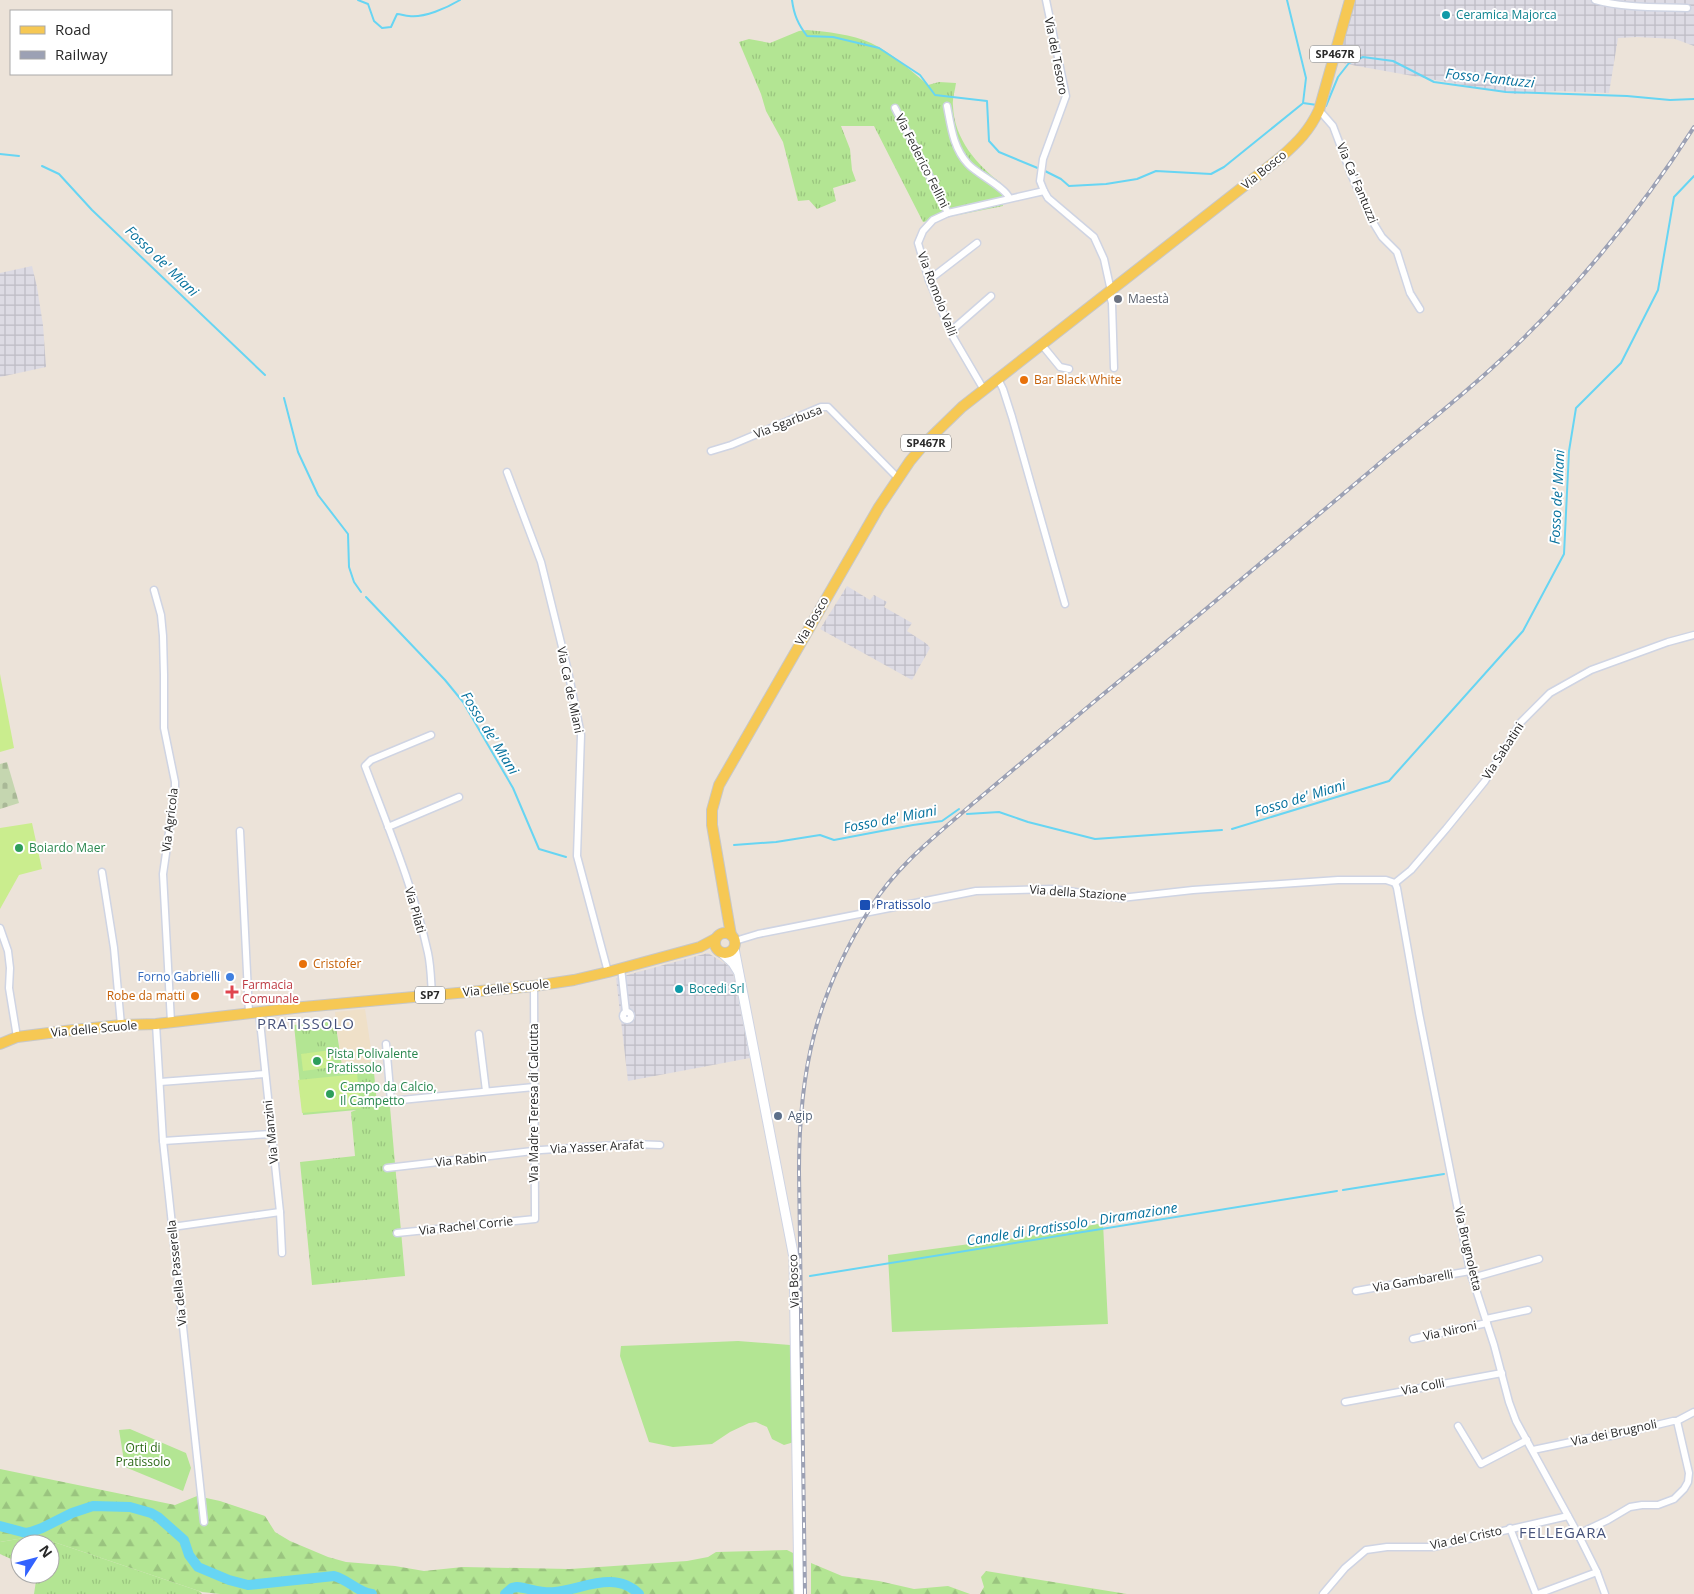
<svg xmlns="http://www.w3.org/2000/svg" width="1694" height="1594" font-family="'Open Sans',sans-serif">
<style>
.industrial{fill:url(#industrial-grid)}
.education{fill:#efe0c8}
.grass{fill:url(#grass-tufts)}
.forest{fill:url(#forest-firs)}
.cemetery{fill:url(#cemetery-stones)}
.garden{fill:#b3e593}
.pitch{fill:#caed8e}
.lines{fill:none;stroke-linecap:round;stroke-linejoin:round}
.stream{stroke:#67d5f3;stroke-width:2}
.river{stroke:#67d5f3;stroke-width:10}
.minor-casing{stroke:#cfd4e3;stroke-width:9}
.secondary-casing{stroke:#cfd4e3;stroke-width:11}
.primary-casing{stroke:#c7c7c7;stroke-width:12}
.minor{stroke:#fff;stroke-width:6}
.secondary{stroke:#fff;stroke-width:9}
.primary{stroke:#f6c854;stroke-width:10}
.rail-casing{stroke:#9ca1b4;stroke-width:4}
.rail{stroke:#fff;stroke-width:2;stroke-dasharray:5.5;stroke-linecap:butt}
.culture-dot{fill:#0f9aa8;stroke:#fff;stroke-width:2}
.worship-dot{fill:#6b7280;stroke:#fff;stroke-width:2}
.food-dot{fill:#e8710a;stroke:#fff;stroke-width:2}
.leisure-dot{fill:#2e9e5b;stroke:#fff;stroke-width:2}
.transit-dot{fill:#1a4fb4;stroke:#fff;stroke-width:2}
.shop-dot{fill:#3f7fe0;stroke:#fff;stroke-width:2}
.health-dot{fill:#e0444e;stroke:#fff;stroke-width:2}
.service-dot{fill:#5c6f8a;stroke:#fff;stroke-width:2}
.labels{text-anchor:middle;stroke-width:4;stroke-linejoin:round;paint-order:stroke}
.shield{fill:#fff;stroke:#696969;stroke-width:1}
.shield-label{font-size:11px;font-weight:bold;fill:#292929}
.culture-label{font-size:12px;fill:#0d838f;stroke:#fff;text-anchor:start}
.street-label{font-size:12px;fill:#292929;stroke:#fff}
.worship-label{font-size:12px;fill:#5b616d;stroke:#fff;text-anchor:start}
.food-label{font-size:12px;fill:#c56008;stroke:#fff;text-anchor:start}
.leisure-label{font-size:12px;fill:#27864d;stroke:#fff;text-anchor:start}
.transit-label{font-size:12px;fill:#164399;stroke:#fff;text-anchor:start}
.shop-label{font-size:12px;fill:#366cbe;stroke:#fff;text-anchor:end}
.health-label{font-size:12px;fill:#be3a42;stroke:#fff;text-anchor:start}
.service-label{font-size:12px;fill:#4e5e75;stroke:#fff;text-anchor:start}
.park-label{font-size:12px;fill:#2b6816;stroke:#fff}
.water-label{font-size:14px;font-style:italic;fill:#07729e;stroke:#fff}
.quarter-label{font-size:15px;letter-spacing:1px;fill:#47537b;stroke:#fff}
</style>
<defs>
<pattern id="industrial-grid" width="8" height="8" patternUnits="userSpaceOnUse" patternTransform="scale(1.25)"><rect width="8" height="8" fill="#dddbe4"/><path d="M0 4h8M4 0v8" fill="none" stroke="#bebcc4"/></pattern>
<pattern id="grass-tufts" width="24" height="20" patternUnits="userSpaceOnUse" patternTransform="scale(1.25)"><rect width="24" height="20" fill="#b3e593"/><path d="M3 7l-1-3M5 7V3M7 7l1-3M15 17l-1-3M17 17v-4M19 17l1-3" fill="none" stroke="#9ac47f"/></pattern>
<pattern id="forest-firs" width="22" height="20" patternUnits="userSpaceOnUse" patternTransform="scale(1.25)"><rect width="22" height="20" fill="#b3e593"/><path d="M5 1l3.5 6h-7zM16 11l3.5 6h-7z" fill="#9ac47f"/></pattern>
<pattern id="cemetery-stones" width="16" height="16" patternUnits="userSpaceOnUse" patternTransform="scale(1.25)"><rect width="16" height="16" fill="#c5d6b0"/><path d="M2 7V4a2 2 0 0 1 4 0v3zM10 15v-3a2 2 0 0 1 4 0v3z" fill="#a9b897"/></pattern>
</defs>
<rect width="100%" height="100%" fill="#ece3d9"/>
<!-- industrial -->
<g class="industrial">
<path d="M1344,0H1694V46L1675,39L1637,37L1618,38L1609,93L1557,91L1514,94L1357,66L1328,60Z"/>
<path d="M32,266L37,287L43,325L46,367L0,377V273Z"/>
<path d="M847,586L870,600L874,595L887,602L884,607L912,623L907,631L927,644L930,648L912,680L820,629Z"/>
<path d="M708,953L732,968L750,1058L628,1081L616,978Z"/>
</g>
<!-- education -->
<path class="education" d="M365,1009L373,1062L357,1065L342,1066L335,1012Z"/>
<!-- grass -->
<g class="grass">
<path d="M807,30C827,32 852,34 871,43C892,53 910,70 928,85L939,82L956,83C955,91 952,99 953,106C954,139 977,165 1001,183L1003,206L923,222L874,126H841L850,149L852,170L856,181L833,188L836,201L817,209L809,200L798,201L783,142L766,111L761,94L739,42L749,39L770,43L799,31Z"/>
<path d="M335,1020L342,1066L357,1065L373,1062L377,1104L390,1107L405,1276L312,1285L300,1162L355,1156L351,1112L356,1110L303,1115L294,1025Z"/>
<path d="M36,1536L199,1591L202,1594H34L37,1574H50V1544H20V1563L0,1554V1542Z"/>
</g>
<!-- forest -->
<g class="forest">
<path d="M0,1469L175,1505L197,1496L220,1501L265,1516L275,1532L290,1541L328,1557L346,1562L395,1566L424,1571L463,1567L570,1569L687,1561L708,1557L716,1552L787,1550L795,1554V1594H220L202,1592L36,1536L0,1542Z"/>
<path d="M811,1563L842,1576L879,1581L914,1589L948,1586L970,1594H811Z"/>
<path d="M986,1571L1127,1594H980L984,1587L981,1577Z"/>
</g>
<!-- cemetery -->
<path class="cemetery" d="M7,762L19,803L0,809V764Z"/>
<!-- garden -->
<g class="garden">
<path d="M1103,1223L1108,1324L892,1332L888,1255L1044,1234Z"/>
<path d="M738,1341L790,1345L794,1442L784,1445L772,1439L767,1427L756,1422L749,1423L730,1432L712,1444L673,1447L649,1442L620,1356L621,1346Z"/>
<path d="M130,1429L186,1453L191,1468L183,1491L125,1467L119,1430Z"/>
</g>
<!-- pitch -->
<g class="pitch">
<path d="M0,674L14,748L0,752Z"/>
<path d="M32,823L42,869L19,875L0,909V828Z"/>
<path d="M331,1050L333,1067L303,1071L301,1054Z"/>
<path d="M357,1074L361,1108L302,1113L298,1080Z"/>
</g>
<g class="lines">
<!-- stream -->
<g class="stream">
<path d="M358,0L368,4L374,21L382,28L391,27L397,14C401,14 405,16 409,16C424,18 447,8 460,0"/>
<path d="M792,0C794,15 798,24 807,36L833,37L879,48L920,75L935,95L987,101L989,141L999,152L1040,169"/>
<path d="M1287,0L1306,78L1303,103L1317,105"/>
<path d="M1325,105L1326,106L1338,77L1349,63L1363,57L1393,61L1434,82L1506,92L1627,96L1670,100L1694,99"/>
<path d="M0,154L19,156"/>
<path d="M42,166L59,174L92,210L265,375"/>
<path d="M1043,170L1061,179L1069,186L1106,184L1137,179L1156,171L1211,174L1224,167L1302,104"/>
<path d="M284,398L298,452L318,495L348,534L349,567L354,582L361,592"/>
<path d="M366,597L445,680L463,702L513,788L539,849L566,857"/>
<path d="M967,814L999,812L1028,822L1095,839L1222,830"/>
<path d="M1232,829L1389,781L1523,631L1564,554L1569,451L1576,408L1621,363L1658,290L1674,197L1694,176"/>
<path d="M734,845L776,842L820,835L834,840L913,825L942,821L959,809"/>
<path d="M1343,1190L1444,1174"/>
<path d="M810,1276L1337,1191"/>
</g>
<!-- river -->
<g class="river">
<path d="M0,1526L26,1533L31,1532L42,1528L72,1513L93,1506L130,1507L151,1513L158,1517L184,1540L189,1555L198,1567L229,1580L248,1585L334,1576C349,1580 357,1592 372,1594"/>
<path d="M505,1594L512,1588L517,1587C529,1588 542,1594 555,1592C583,1589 615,1570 639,1594"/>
</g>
<!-- minor casing -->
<g class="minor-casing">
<g id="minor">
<path d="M1046,0L1066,96L1043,159L1040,181L1044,191L1048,198L1094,237L1104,259L1111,291"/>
<path d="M1595,0C1624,8 1657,7 1687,8"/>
<path d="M947,106C951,126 953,148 968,164C977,174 1006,188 1009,198"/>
<path d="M895,108L948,213"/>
<path d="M1319,110L1333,126L1351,174L1371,219L1382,237L1397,252L1410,293L1420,309"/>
<path d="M929,280L977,243"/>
<path d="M1109,293L1112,303L1114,368"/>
<path d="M951,331L991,296"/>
<path d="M1042,345L1060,367L1069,369"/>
<path d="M998,379L1003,389L1012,417L1065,604"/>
<path d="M984,390L953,337L929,280L918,243L923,231L933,220L948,213L1044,191"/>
<path d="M711,451L731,445L821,407H828L898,478"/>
<path d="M507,472L541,562L568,671L581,735L577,856L608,972"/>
<path d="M154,590L161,615L163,636L164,675V728L175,782V791L163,874L171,1022"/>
<path d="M431,735L371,760L365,766C388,827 414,889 428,953C431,967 431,981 432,995"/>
<path d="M388,827L459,797"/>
<path d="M240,831L249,1013"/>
<path d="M102,872L114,948L121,1025"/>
<path d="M1395,883L1397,888L1419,1013L1470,1271L1494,1345L1509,1402L1516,1421L1578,1534L1597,1572L1605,1594"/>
<path d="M1395,883L1411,870L1446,829L1485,781L1521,722L1550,693L1591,670L1668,642L1694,635"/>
<path d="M0,928L8,951L10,968L9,988L17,1037"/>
<path d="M735,941L758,934L976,891L1052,889L1121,898L1193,890L1338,880H1386L1395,883"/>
<path d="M621,968L626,1012"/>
<circle cx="627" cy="1016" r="4"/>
<path d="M259,1012L280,1212L282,1253"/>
<path d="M156,1024L163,1141L204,1522"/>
<path d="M479,1034L486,1091"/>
<path d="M386,1044L391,1101L534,1087"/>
<path d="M160,1082L265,1074"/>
<path d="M383,1101H391"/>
<path d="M163,1141L271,1134"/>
<path d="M387,1168L541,1150L633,1144L660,1145"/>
<path d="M172,1227L280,1212"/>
<path d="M397,1233L535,1219L534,986"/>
<path d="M1472,1278L1539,1259"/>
<path d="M1356,1291L1470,1271"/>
<path d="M1486,1319L1528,1310"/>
<path d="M1413,1339L1487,1323"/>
<path d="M1345,1402L1502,1373"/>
<path d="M1458,1426L1481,1464L1527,1440"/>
<path d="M1533,1450L1590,1438L1611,1436L1673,1421H1677L1694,1412"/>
<path d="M1510,1528L1536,1594"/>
<path d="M1578,1534L1608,1520L1630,1507L1642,1505H1658L1674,1499L1684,1489L1688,1482L1689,1473L1677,1421"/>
<path d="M1323,1594L1345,1568L1366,1550L1387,1547H1433L1568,1516"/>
<path d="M1538,1594L1597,1572"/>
</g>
</g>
<!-- secondary casing -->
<g class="secondary-casing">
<g id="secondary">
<path d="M734,948L794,1258L799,1594"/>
<path d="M722,953L733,963L738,971"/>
</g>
</g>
<!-- primary casing -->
<g class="primary-casing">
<g id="primary">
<circle cx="725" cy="943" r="10"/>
<path d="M731,935L712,825V810L719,785L879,507L910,461L926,442L962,407L1281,157C1298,142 1309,131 1319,110L1350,0"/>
<path d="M0,1044L17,1037L65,1031L121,1025L156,1024L303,1007L534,986L574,980L608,972L700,947L715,939"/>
</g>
</g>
<!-- minor -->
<use href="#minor" class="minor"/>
<!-- secondary -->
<use href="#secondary" class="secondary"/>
<!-- primary -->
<use href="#primary" class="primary"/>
<!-- rail casing -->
<g class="rail-casing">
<path id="rail" d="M805,1594L799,1171C799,1069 816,995 871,907C896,867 934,837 970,806C1012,771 1053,736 1095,701C1189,624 1281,546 1374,468C1413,434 1455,402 1493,367C1568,299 1640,212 1694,127"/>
</g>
<!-- rail -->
<use href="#rail" class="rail"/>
</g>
<!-- markers -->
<g class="culture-dot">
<circle cx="1446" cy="15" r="5"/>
<circle cx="679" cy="989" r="5"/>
</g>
<circle class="worship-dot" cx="1118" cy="299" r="5"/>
<g class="food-dot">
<circle cx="1024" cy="380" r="5"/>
<circle cx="303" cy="964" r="5"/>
<circle cx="195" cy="996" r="5"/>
</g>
<g class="leisure-dot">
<circle cx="19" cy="848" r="5"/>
<circle cx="317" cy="1061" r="5"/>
<circle cx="330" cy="1094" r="5"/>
</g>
<rect class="transit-dot" x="859" y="899" width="12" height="12" rx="2.5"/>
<circle class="shop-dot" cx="230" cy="977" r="5"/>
<path class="health-dot" d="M229.5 984.5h5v5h5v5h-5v5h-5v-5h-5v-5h5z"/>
<circle class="service-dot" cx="778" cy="1116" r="5"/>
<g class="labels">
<!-- shield labels -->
<g class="shield">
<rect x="1310" y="45.5" width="50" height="17" rx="4"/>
<rect x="901" y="434.5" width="50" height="17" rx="4"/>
<rect x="415" y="986.5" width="30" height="17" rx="4"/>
</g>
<g class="shield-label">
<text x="1335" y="58">SP467R</text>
<text x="926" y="447">SP467R</text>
<text x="430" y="999">SP7</text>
</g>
<!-- culture labels -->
<g class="culture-label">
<text x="1456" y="19">Ceramica Majorca</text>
<text x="689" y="993">Bocedi Srl</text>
</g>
<!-- street labels -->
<g class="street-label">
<text transform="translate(1056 56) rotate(79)" y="4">Via del Tesoro</text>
<text transform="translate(922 161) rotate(63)" y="4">Via Federico Fellini</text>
<text transform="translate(1264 170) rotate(-39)" y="4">Via Bosco</text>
<text transform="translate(1357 183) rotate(67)" y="4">Via Ca' Fantuzzi</text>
<text transform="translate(937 294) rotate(69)" y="4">Via Romolo Valli</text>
<text transform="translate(788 422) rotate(-21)" y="4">Via Sgarbusa</text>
<text transform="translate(812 621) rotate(-60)" y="4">Via Bosco</text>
<text transform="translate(570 690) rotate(78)" y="4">Via Ca' de Miani</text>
<text transform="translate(1503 751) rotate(-57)" y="4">Via Sabatini</text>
<text transform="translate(170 820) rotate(-83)" y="4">Via Agricola</text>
<text transform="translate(1078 893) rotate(4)" y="4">Via della Stazione</text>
<text transform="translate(415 910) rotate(74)" y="4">Via Pilati</text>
<text transform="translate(506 988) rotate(-6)" y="4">Via delle Scuole</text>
<text transform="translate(94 1029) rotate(-5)" y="4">Via delle Scuole</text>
<text transform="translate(534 1103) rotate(-90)" y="4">Via Madre Teresa di Calcutta</text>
<text transform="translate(271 1132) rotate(-96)" y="4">Via Manzini</text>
<text transform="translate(597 1147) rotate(-3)" y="4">Via Yasser Arafat</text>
<text transform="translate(461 1160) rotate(-6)" y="4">Via Rabin</text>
<text transform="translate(466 1226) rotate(-6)" y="4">Via Rachel Corrie</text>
<text transform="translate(1468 1249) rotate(77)" y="4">Via Brugnoletta</text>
<text transform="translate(177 1273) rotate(-96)" y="4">Via della Passerella</text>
<text transform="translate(794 1281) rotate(-92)" y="4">Via Bosco</text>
<text transform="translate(1413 1281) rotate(-10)" y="4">Via Gambarelli</text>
<text transform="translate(1450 1331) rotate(-12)" y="4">Via Nironi</text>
<text transform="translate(1423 1387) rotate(-11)" y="4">Via Colli</text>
<text transform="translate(1614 1433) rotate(-12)" y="4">Via dei Brugnoli</text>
<text transform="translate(1466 1538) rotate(-12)" y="4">Via del Cristo</text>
</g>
<!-- worship labels -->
<g class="worship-label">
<text x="1128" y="303">Maestà</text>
</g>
<!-- food labels -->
<g class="food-label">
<text x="1034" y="384">Bar Black White</text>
<text x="313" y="968">Cristofer</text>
<text x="185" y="1000" text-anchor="end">Robe da matti</text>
</g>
<!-- leisure labels -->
<g class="leisure-label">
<text x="29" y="852">Boiardo Maer</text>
<text x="327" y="1058">Pista Polivalente<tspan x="327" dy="14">Pratissolo</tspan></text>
<text x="340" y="1091">Campo da Calcio,<tspan x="340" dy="14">Il Campetto</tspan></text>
</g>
<!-- transit labels -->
<g class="transit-label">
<text x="876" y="909">Pratissolo</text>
</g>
<!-- shop labels -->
<g class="shop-label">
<text x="220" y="981">Forno Gabrielli</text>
</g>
<!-- health labels -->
<g class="health-label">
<text x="242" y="989">Farmacia<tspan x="242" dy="14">Comunale</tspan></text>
</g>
<!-- service labels -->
<g class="service-label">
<text x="788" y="1120">Agip</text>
</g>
<!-- park labels -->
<g class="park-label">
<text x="143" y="1452">Orti di<tspan x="143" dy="14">Pratissolo</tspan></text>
</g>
<!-- water labels -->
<g class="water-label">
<text transform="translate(1490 78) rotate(6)" y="5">Fosso Fantuzzi</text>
<text transform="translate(162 261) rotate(44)" y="5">Fosso de' Miani</text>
<text transform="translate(1557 497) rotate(-87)" y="5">Fosso de' Miani</text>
<text transform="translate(490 733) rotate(58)" y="5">Fosso de' Miani</text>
<text transform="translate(1300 798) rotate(-17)" y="5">Fosso de' Miani</text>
<text transform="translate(890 819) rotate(-11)" y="5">Fosso de' Miani</text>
<text transform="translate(1072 1224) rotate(-9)" y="5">Canale di Pratissolo - Diramazione</text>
</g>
<!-- quarter labels -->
<g class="quarter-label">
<text x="306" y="1029">PRATISSOLO</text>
<text x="1563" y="1538">FELLEGARA</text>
</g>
</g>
<!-- legend -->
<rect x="10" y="10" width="162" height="65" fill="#ffffff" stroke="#a9a9a9"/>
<rect x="20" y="26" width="25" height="8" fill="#f6c854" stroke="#a9a9a9"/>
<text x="55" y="35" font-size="15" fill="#292929">Road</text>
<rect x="20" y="51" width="25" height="8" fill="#9ca1b4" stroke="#a9a9a9"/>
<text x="55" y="60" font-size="15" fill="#292929">Railway</text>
<!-- north arrow -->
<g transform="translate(35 1559) rotate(54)"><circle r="24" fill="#ffffff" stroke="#a9a9a9"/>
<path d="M0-4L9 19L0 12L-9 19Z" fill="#3363ff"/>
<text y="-8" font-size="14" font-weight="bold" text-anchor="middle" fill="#292929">N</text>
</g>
</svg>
